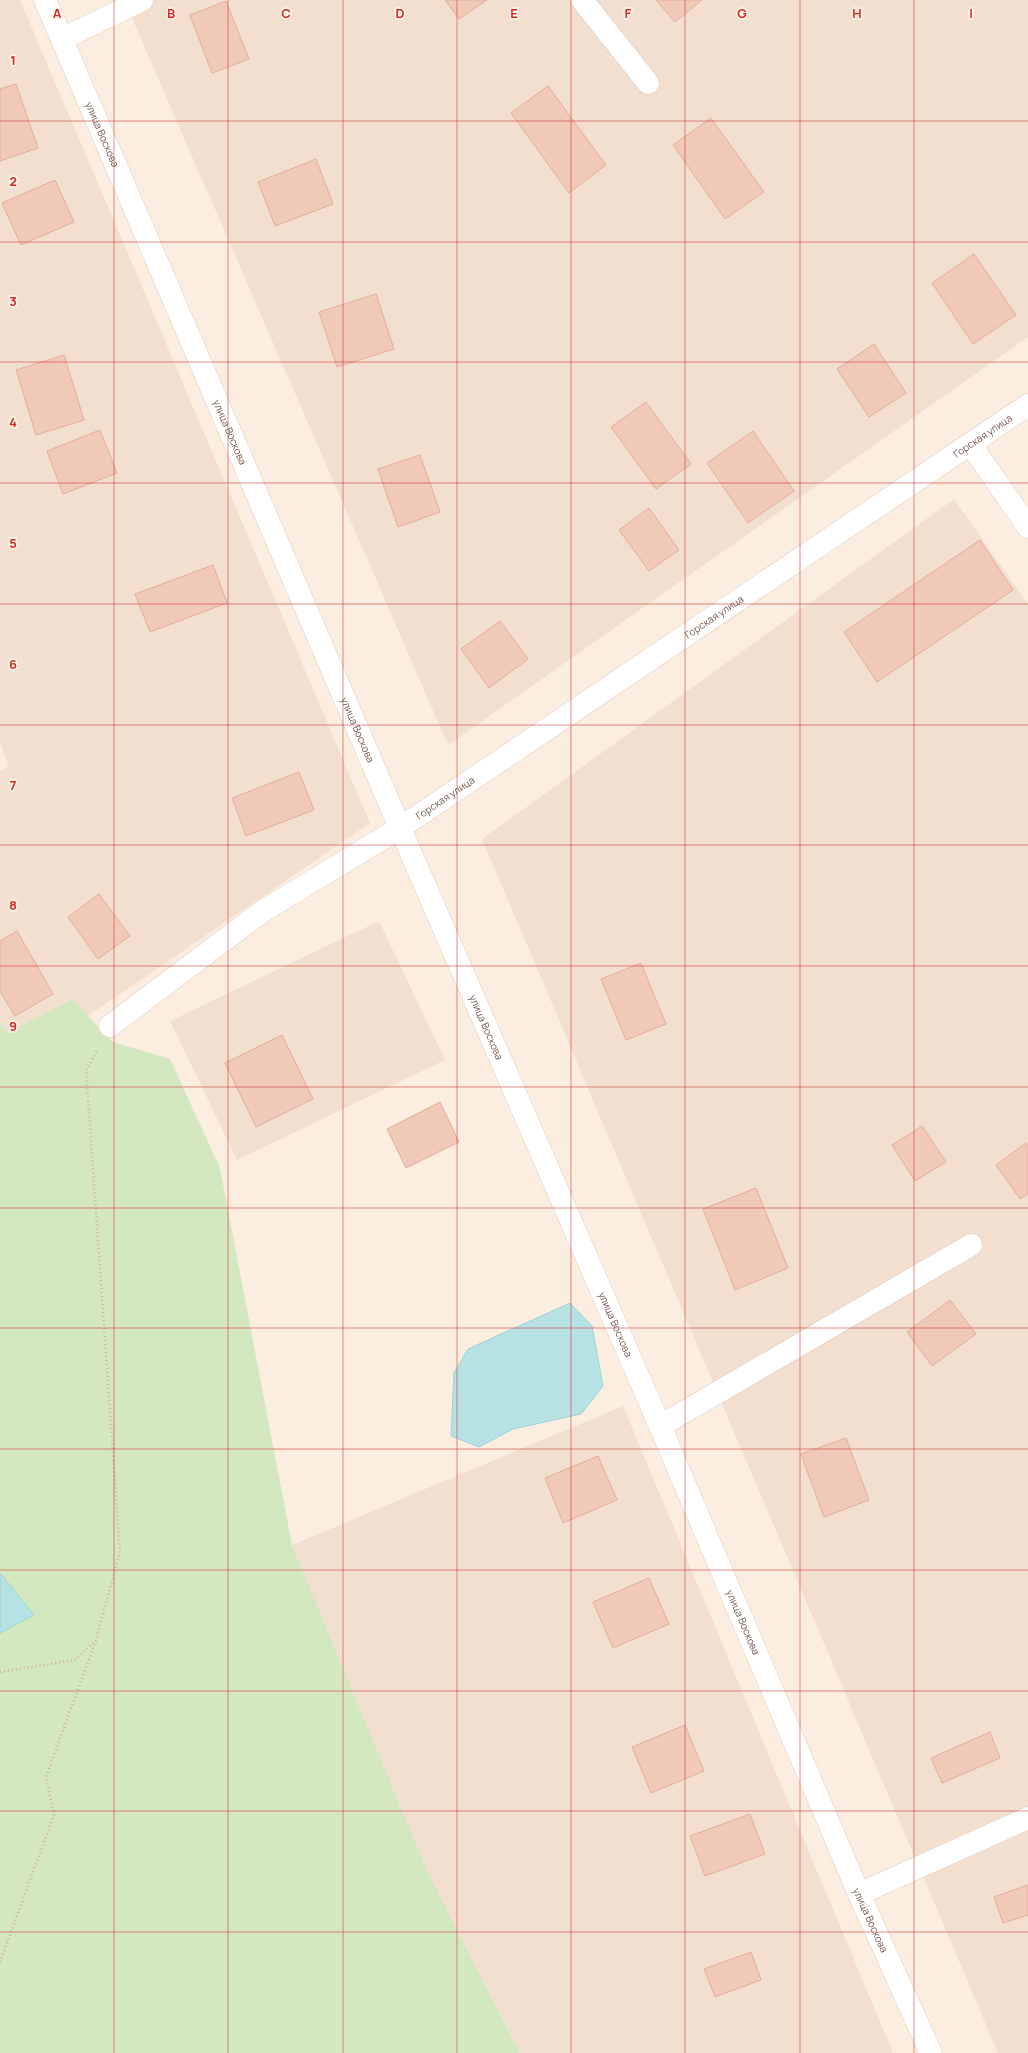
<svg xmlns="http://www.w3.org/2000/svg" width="1028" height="2053" font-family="Manrope,sans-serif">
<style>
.residential{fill:#f3dfcf}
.green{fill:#d4e8c0}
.water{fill:#b6e2e4;stroke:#9cd2d6}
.building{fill:#f0c9b9;stroke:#e2ae99}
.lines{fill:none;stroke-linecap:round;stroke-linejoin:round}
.minor-casing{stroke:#dfcabd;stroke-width:23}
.path{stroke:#d5ad9c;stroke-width:2.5;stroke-dasharray:1 3;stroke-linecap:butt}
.minor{stroke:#fff;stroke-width:22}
.grid{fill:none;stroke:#d62828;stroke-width:1;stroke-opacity:0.55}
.labels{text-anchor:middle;stroke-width:3.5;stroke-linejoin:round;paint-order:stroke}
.street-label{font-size:10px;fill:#725348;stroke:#fff3e6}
.grid-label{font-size:13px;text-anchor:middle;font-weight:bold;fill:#d62828;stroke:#fff3e6;stroke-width:3.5;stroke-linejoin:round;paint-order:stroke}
</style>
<rect width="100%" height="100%" fill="#fbeee0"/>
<!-- residential -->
<g class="residential">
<path d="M0,0H20L370,823L88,1016L71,999L7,1033L0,1022V771L9,767L0,742Z"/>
<path d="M124,0H1028V337L448,745Z"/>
<path d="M954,499L1028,604V2053H998L482,839Z"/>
<path d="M379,921L445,1060L237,1160L170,1021Z"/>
<path d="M623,1406L893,2053H520L429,1875L292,1545Z"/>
</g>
<!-- green -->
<path class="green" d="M72,999L113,1042L170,1059L220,1168L292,1545L429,1875L520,2053H0V1633L34,1615L0,1573V1022L7,1033Z"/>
<!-- water -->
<g class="water">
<path d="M570,1303L592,1326L603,1386L581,1414L513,1429L479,1447L451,1436L454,1373L468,1349Z"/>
<path d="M0,1573L34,1615L0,1633Z"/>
</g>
<!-- building -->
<g class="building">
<path d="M445,0H487L459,19Z"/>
<path d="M656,0H702L675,22Z"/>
<path d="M226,1L249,59L212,73L190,15Z"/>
<path d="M16,84L38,148L0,161V89Z"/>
<path d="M548,86L606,165L569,193L511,113Z"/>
<path d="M711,118L764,192L725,219L673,145Z"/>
<path d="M316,159L333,204L275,226L258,182Z"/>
<path d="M55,180L74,222L21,245L2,203Z"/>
<path d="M974,254L1016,315L973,344L932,283Z"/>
<path d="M376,294L394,349L337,367L319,312Z"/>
<path d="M874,344L906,393L869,417L837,369Z"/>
<path d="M64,355L84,420L36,435L16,370Z"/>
<path d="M646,402L691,464L656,489L611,427Z"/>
<path d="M100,430L117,473L63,494L47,451Z"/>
<path d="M753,431L794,491L748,523L707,463Z"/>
<path d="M420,455L440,512L398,527L378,469Z"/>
<path d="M649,508L679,550L649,571L619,530Z"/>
<path d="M980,540L1013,590L877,682L844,632Z"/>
<path d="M213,565L227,603L150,632L135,594Z"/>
<path d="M500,621L528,659L489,688L461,649Z"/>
<path d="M299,772L314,810L246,836L232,798Z"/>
<path d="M99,894L130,936L98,959L68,917Z"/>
<path d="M17,931L53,994L15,1016L0,991V941Z"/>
<path d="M641,963L666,1024L626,1040L601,979Z"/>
<path d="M282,1035L313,1099L256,1127L225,1063Z"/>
<path d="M440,1102L459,1142L406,1168L387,1129Z"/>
<path d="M922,1126L946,1162L915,1181L892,1145Z"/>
<path d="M1026,1143L1028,1147V1194L1020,1199L996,1165Z"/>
<path d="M756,1188L788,1268L735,1290L703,1209Z"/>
<path d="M950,1300L976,1334L932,1366L907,1332Z"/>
<path d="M846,1438L869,1500L824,1517L801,1454Z"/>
<path d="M598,1456L617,1500L563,1523L545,1478Z"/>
<path d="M649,1578L669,1624L613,1648L593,1602Z"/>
<path d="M685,1725L704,1771L651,1793L632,1747Z"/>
<path d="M990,1732L1000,1758L942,1783L931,1758Z"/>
<path d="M750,1814L765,1854L705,1876L690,1836Z"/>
<path d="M1028,1885V1915L1003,1923L994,1897Z"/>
<path d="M751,1952L761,1980L715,1997L704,1969Z"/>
</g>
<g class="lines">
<!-- minor casing -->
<g class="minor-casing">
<g id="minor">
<path id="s1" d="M45,0L400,828L660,1426L859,1894L931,2053"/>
<path d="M582,0L648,83"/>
<path d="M62,39L142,0"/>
<path d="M971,445L1028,527"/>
<path id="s2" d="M110,1026L263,911L400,828L1028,405"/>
<path d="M660,1426L971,1245"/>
<path d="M859,1894L1028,1818"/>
</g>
</g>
<!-- path -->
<g class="path">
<path d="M0,1672L75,1660L94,1642"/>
<path d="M0,1962L54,1815L46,1777L96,1640L120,1552L86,1070L97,1051"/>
</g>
<!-- minor -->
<use href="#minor" class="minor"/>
</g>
<!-- grid -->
<path class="grid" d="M114,0V2053M228,0V2053M343,0V2053M457,0V2053M571,0V2053M685,0V2053M800,0V2053M914,0V2053M0,121H1028M0,242H1028M0,362H1028M0,483H1028M0,604H1028M0,725H1028M0,845H1028M0,966H1028M0,1087H1028M0,1208H1028M0,1328H1028M0,1449H1028M0,1570H1028M0,1691H1028M0,1811H1028M0,1932H1028"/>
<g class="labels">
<!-- street labels -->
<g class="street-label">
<text dy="4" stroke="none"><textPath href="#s1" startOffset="146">улица Воскова</textPath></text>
<text dy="4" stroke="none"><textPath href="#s1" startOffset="470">улица Воскова</textPath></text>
<text dy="4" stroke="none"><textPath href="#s2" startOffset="1054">Горская улица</textPath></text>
<text dy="4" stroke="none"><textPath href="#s2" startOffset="730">Горская улица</textPath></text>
<text dy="4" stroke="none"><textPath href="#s1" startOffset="794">улица Воскова</textPath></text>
<text dy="4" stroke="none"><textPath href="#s2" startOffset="406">Горская улица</textPath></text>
<text dy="4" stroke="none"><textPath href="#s1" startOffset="1118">улица Воскова</textPath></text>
<text dy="4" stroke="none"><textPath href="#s1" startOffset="1442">улица Воскова</textPath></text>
<text dy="4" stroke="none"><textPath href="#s1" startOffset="1766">улица Воскова</textPath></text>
<text dy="4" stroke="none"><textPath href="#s1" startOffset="2090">улица Воскова</textPath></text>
</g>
</g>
<g class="grid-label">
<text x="57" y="18">A</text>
<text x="171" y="18">B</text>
<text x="286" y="18">C</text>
<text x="400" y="18">D</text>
<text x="514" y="18">E</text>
<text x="628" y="18">F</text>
<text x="742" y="18">G</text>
<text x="857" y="18">H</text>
<text x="971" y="18">I</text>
<text x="13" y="65">1</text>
<text x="13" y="186">2</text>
<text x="13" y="306">3</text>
<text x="13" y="427">4</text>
<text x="13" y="548">5</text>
<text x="13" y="669">6</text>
<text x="13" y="790">7</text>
<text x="13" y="910">8</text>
<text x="13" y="1031">9</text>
</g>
</svg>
